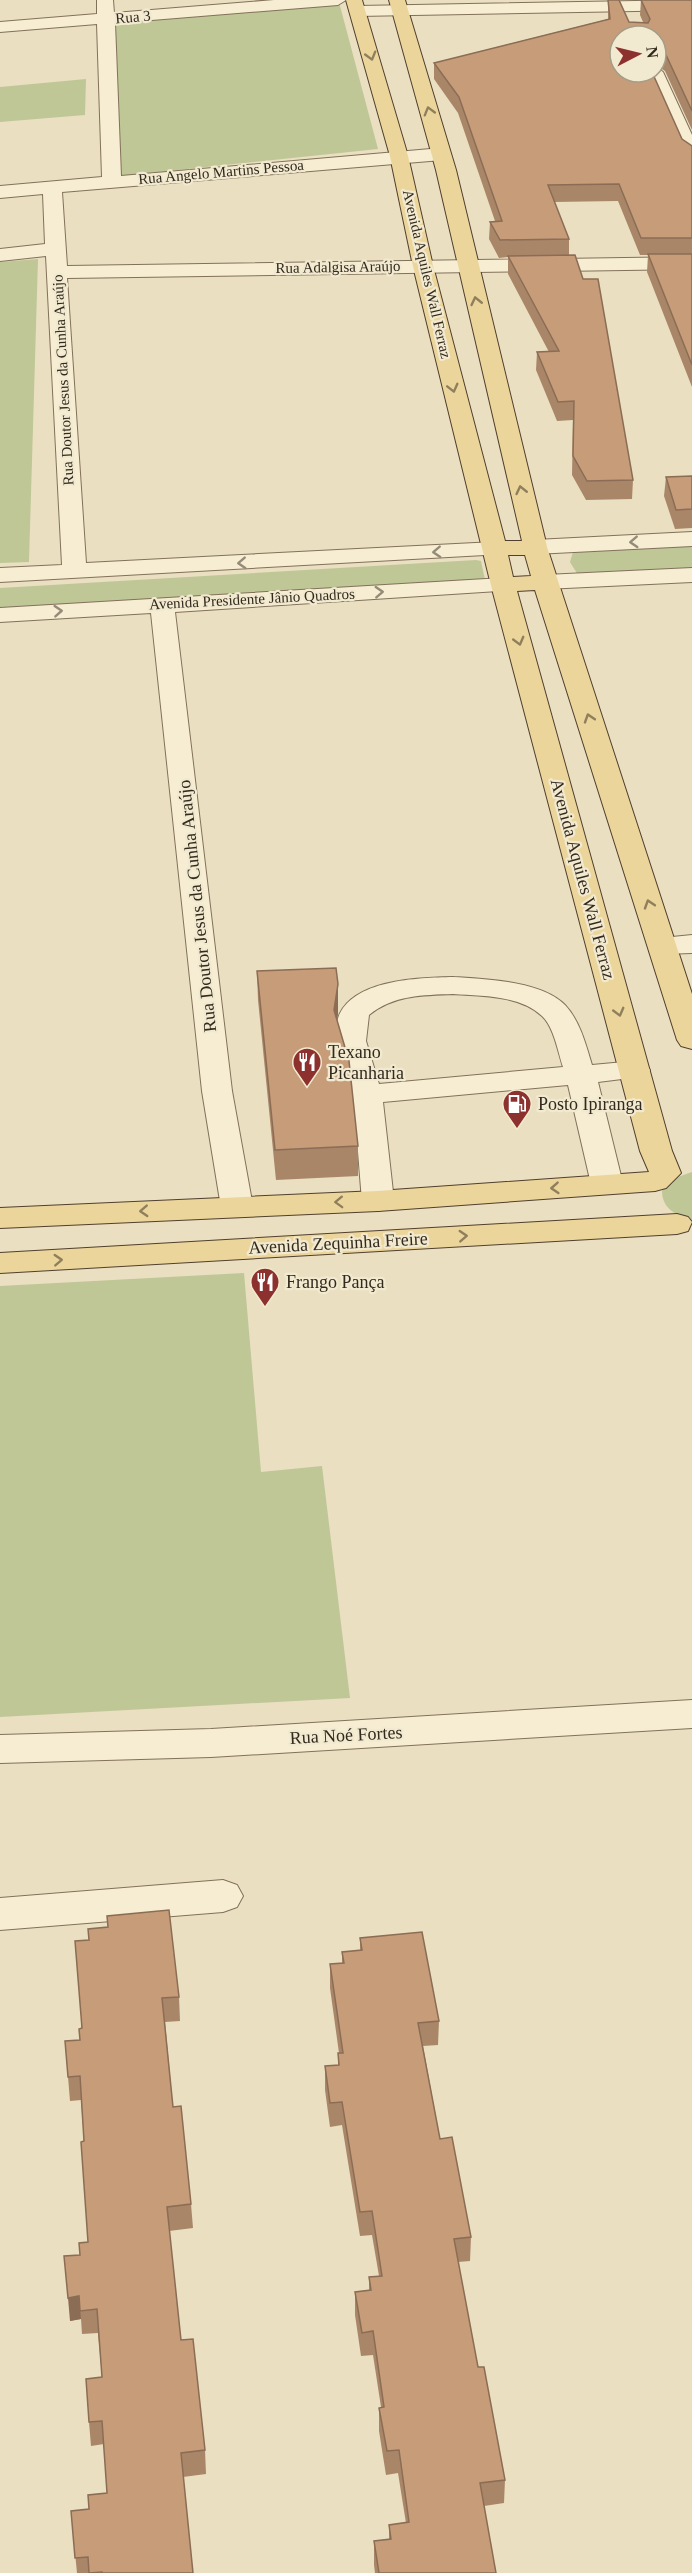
<svg xmlns="http://www.w3.org/2000/svg" width="692" height="2573" font-family="'Times New Roman',serif">
<style>
.green{fill:#bfc796}
.lines{fill:none;stroke-linecap:round;stroke-linejoin:round}
.minor-casing{stroke:#82715a;stroke-width:2}
.major-casing{stroke:#503f2e;stroke-width:2}
.minor{fill:#f6edd3;fill-rule:evenodd}
.major{fill:#ebd59b;fill-rule:evenodd}
.wall{fill:#aa8668}
.shaded-wall{fill:#8b6d55}
.building{fill:#c69c79;stroke:#8b6d55;stroke-width:1.5}
.oneway{stroke:#8f7f5c}
.oneway2{stroke:#948b78}
.labels{text-anchor:middle;stroke-width:4.5;stroke-linejoin:round;paint-order:stroke}
.far-street-label{font-size:15px;fill:#33291d;stroke:#f2ead0}
.street-label{font-size:18px;fill:#33291d;stroke:#f2ead0}
.poi-label{font-size:18px;fill:#33291d;stroke:#f2ead0;text-anchor:start}
</style>
<rect width="100%" height="100%" fill="#eadfc1"/>
<!-- green -->
<g class="green">
<path d="M339,2L378,149L121,176L114,21Z"/>
<path d="M86,79L85,115L0,122V87Z"/>
<path d="M38,259L29,562L0,563V262Z"/>
<path d="M692,545V571L578,575L570,562L573,552Z"/>
<path d="M476,560L481,561L485,580L0,610V588Z"/>
<path d="M692,1172V1220C677,1216 662,1209 662,1191L672,1179Z"/>
<path d="M244,1273L261,1472L322,1466L350,1698L0,1717V1286Z"/>
</g>
<g class="lines">
<!-- minor casing -->
<g class="minor-casing">
<g id="minor">
<path d="M97,0H113L114,13L274,0H346L338,5L115,23L121,176L442,148L451,154L442,160L62,192L67,266L692,257V269L67,278L86,563L495,542L503,544L507,549L503,554L0,582V568L62,565L46,256L0,261V249L45,244L43,194L0,198V186L102,177L97,24L0,32V22L97,14Z"/>
<path d="M692,0V10L358,16L349,11L358,6Z"/>
<path d="M656,67L663,72L692,135V161L683,155L645,72H656Z"/>
<path d="M692,532V546L535,554L527,552L523,547L527,542L535,540Z"/>
<path d="M692,568V582L545,589L536,587L533,582L536,577L545,575Z"/>
<path d="M503,578L512,580L515,585L512,590L175,612L232,1091L253,1207L248,1214L237,1217L226,1214L221,1207L202,1091L151,613L0,622V608Z"/>
<path d="M692,935V953L662,954L652,951L648,945L652,939Z"/>
<path d="M453,977C485,979 542,981 565,1005C580,1021 586,1045 592,1065L635,1061L646,1064L650,1070L646,1076L598,1082L623,1184L618,1191L607,1194L596,1191L591,1184L568,1085L383,1102L394,1201L389,1208L378,1211L367,1208L362,1201C359,1166 357,1131 352,1096C349,1077 338,1059 336,1039C330,980 412,978 453,977ZM453,994C481,996 520,995 542,1016C554,1027 558,1052 563,1067L379,1084L366,1041L369,1015C393,995 423,995 453,994Z"/>
<path d="M692,1700V1728L211,1757L0,1763V1735L211,1729Z"/>
<path d="M223,1880L237,1885L243,1896L237,1907L223,1912L0,1930V1898Z"/>
</g>
</g>
<!-- major casing -->
<g class="major-casing">
<g id="major">
<path d="M346,0H362L408,156L433,266L505,541H522L436,170L389,0H405L456,170L547,547L692,994V1049L681,1046L677,1040L535,590L517,591L672,1151L681,1173L666,1188L655,1191L378,1211L0,1228V1208L378,1191L649,1172L640,1151L491,585L413,266L390,156ZM508,555H525L531,576L513,577Z"/>
<path d="M677,1214L688,1217L692,1222L688,1231L677,1234L0,1273V1253Z"/>
</g>
</g>
<!-- minor -->
<use href="#minor" class="minor"/>
<!-- major -->
<use href="#major" class="major"/>
</g>
<!-- wall -->
<g class="wall">
<path d="M608,0L629,22H643L640,15L641,0H692V130L665,71L656,65V36H620L682,139L692,146V387L647,272L648,255H640L618,201L554,202L569,239V255L633,480L632,499L586,500L572,475L573,420L557,421L536,370L537,352H549L508,274V257L499,258L489,239L490,222L495,221L458,113L434,79V63L608,19Z"/>
<path d="M692,476V528L675,529L664,496L666,477Z"/>
<path d="M257,971L338,984V1014L337,1021L358,1146V1176L276,1180L258,1000Z"/>
<path d="M360,1938L439,2021L438,2045L423,2046L440,2139L471,2237L470,2261L458,2262L478,2367L505,2480L504,2503L484,2506L496,2573H375L374,2565V2541L389,2540V2525L406,2523L398,2473L386,2475L379,2431V2408L381,2407L373,2355L361,2356L355,2315V2292L369,2290V2277L379,2276L372,2235L360,2236L342,2125L330,2127L325,2090V2066L338,2065V2053H339L330,1988V1964L342,1963V1952L360,1950Z"/>
<path d="M75,1941L179,1997L180,2021L165,2022L173,2107L191,2204L193,2228L169,2231L181,2340L205,2450L206,2474L183,2477L193,2573H77L71,2511L89,2509L107,2493L104,2444L91,2446L89,2422L102,2377L98,2333L82,2334L81,2319L70,2321L80,2255L88,2242L84,2141L81,2100L70,2101L65,2041L80,2040L82,2028Z"/>
</g>
<!-- shaded-wall -->
<g class="shaded-wall">
<path d="M338,984V1014L334,1039V1010Z"/>
<path d="M79,2296L81,2319L70,2321L68,2298Z"/>
</g>
<!-- building -->
<g class="building">
<path d="M608,0H619L629,22L648,23L650,19L641,0H692V111L666,55L657,49L656,51V36H620V72H652L682,139L692,146V238H641L619,184L548,185L569,239L500,240L490,222L502,221L459,97L434,63L610,19Z"/>
<path d="M648,254H692V365Z"/>
<path d="M575,255L583,279H598L633,480L587,481L573,456L574,401L558,402L537,352L559,351L508,256Z"/>
<path d="M692,476V509L676,510L666,477Z"/>
<path d="M336,968L338,984L334,1010L349,1061L358,1146L275,1150L257,971Z"/>
<path d="M169,1910L179,1997L162,1998L173,2107L181,2106L191,2204L167,2207L181,2340L193,2339L205,2450L181,2453L193,2573H102V2572L89,2573L88,2557L75,2558L71,2511L89,2509L88,2495L107,2493L102,2421L89,2422L86,2379L102,2377L97,2309L80,2311L79,2296L68,2298L64,2256L80,2255L79,2243L88,2242L81,2142L84,2141L80,2076L68,2077L65,2041L80,2040L79,2029L82,2028L75,1941L89,1940L88,1929L108,1927L107,1916Z"/>
<path d="M422,1932L439,2021L418,2023L440,2139L452,2137L471,2237L454,2239L478,2367H484L505,2480L480,2483L496,2573H379L374,2541L391,2539L389,2525L409,2522L399,2450L387,2451L379,2408L384,2407L373,2331L362,2333L355,2292L371,2290L369,2277L382,2276L372,2211L360,2212L342,2102L330,2103L325,2066L339,2065L338,2053H343L330,1964L344,1963L342,1952L362,1950L360,1938Z"/>
</g>
<!-- one-way arrows -->
<defs><path id="oneway-chevron" d="M-2-3.5L2.5 0L-2 3.5" fill="none" stroke-width="1.6" stroke-linecap="round" stroke-linejoin="round" transform="scale(1.5)"/></defs>
<g class="oneway">
<use href="#oneway-chevron" transform="translate(371 56) rotate(74)"/>
<use href="#oneway-chevron" transform="translate(429 111) rotate(-106)"/>
<use href="#oneway-chevron" transform="translate(476 301) rotate(-103)"/>
<use href="#oneway-chevron" transform="translate(453 388) rotate(76)"/>
<use href="#oneway-chevron" transform="translate(521 490) rotate(-103)"/>
<use href="#oneway-chevron" transform="translate(519 641) rotate(75)"/>
<use href="#oneway-chevron" transform="translate(589 718) rotate(-108)"/>
<use href="#oneway-chevron" transform="translate(649 904) rotate(-108)"/>
<use href="#oneway-chevron" transform="translate(619 1012) rotate(75)"/>
<use href="#oneway-chevron" transform="translate(555 1188) rotate(176)"/>
<use href="#oneway-chevron" transform="translate(339 1202) rotate(178)"/>
<use href="#oneway-chevron" transform="translate(144 1211) rotate(177)"/>
<use href="#oneway-chevron" transform="translate(463 1236) rotate(-3)"/>
<use href="#oneway-chevron" transform="translate(58 1260) rotate(-3)"/>
</g>
<g class="oneway2">
<use href="#oneway-chevron" transform="translate(634 542) rotate(177)"/>
<use href="#oneway-chevron" transform="translate(437 552) rotate(177)"/>
<use href="#oneway-chevron" transform="translate(242 563) rotate(177)"/>
<use href="#oneway-chevron" transform="translate(379 592) rotate(-3)"/>
<use href="#oneway-chevron" transform="translate(58 611) rotate(-4)"/>
</g>
<!-- icons -->
<defs>
<g id="restaurant-pin" transform="scale(1.5)"><path d="M0 17L-7.5 6A9.5 9.5 0 1 1 7.5 6Z" fill="#8d312f" stroke="#f2ead0"/><path d="M-5-6h1v4h1v-4h1v4h1v-4h1v5L-1.5 .5V6h-2V.5L-5-1ZM5-6V6H3V1.5H1.5Q1.5-4 5-6Z" fill="#fff"/></g>
<g id="fuel-pin" transform="scale(1.5)"><path d="M0 17L-7.5 6A9.5 9.5 0 1 1 7.5 6Z" fill="#8d312f" stroke="#f2ead0"/><path d="M-5.5-6h7V0h2V4h1.3V-2.5L3-4.5l.8-.8L6-3V5H2.5V1h-1V6h-7ZM-4.2-4.7v3.2H.2V-4.7Z" fill="#fff"/></g>
</defs>
<g fill-rule="evenodd">
<use href="#restaurant-pin" x="307" y="1062"/>
<use href="#fuel-pin" x="517" y="1104"/>
<use href="#restaurant-pin" x="265" y="1282"/>
</g>
<g class="labels">
<!-- far-street labels -->
<g class="far-street-label">
<text transform="translate(133 17) rotate(-5)" y="5">Rua 3</text>
<text transform="translate(221 172) rotate(-5)" y="5">Rua Angelo Martins Pessoa</text>
<text transform="translate(338 267) rotate(-1)" y="5">Rua Adalgisa Araújo</text>
<text transform="translate(427 274) rotate(77)" y="5">Avenida Aquiles Wall Ferraz</text>
<text transform="translate(63 380) rotate(-93)" y="5">Rua Doutor Jesus da Cunha Araújo</text>
<text transform="translate(252 599) rotate(-3)" y="5">Avenida Presidente Jânio Quadros</text>
</g>
<!-- street labels -->
<g class="street-label">
<text transform="translate(583 879) rotate(75)" y="6">Avenida Aquiles Wall Ferraz</text>
<text transform="translate(197 906) rotate(-96)" y="6">Rua Doutor Jesus da Cunha Araújo</text>
<text transform="translate(338 1243) rotate(-3)" y="6">Avenida Zequinha Freire</text>
<text transform="translate(346 1735) rotate(-3)" y="6">Rua Noé Fortes</text>
</g>
<!-- poi labels -->
<g class="poi-label">
<text x="328" y="1058">Texano<tspan x="328" dy="21">Picanharia</tspan></text>
<text x="538" y="1110">Posto Ipiranga</text>
<text x="286" y="1288">Frango Pança</text>
</g>
</g>
<!-- north arrow -->
<g transform="translate(638 54) rotate(83)"><circle r="28" fill="#f2ead0" stroke="#a69d88" stroke-width="1.5"/>
<path d="M0-4.5L10 22L0 15L-10 22Z" fill="#8d312f"/>
<text y="-9" font-size="16" font-weight="bold" text-anchor="middle" fill="#33291d">N</text>
</g>
</svg>
